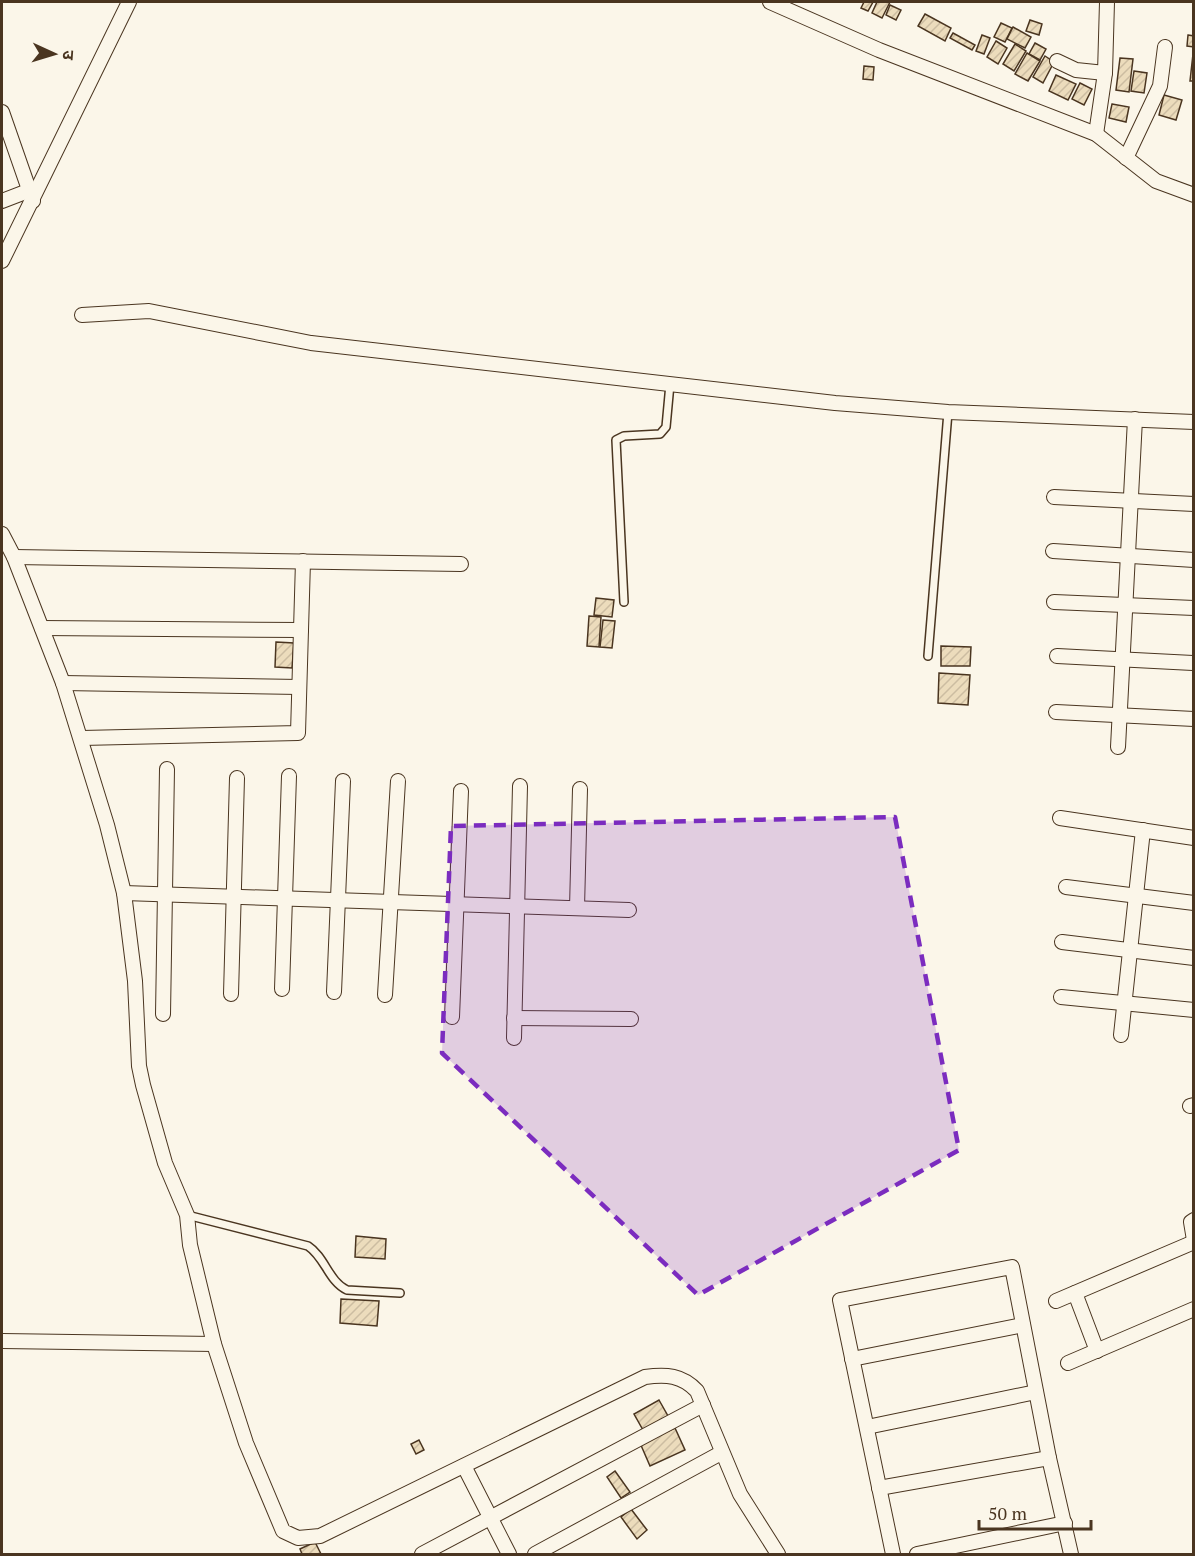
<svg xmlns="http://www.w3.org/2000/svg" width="1195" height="1556" font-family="'PT Serif','Noto Sans Devanagari',serif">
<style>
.building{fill:url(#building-hatch);stroke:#4a3520;stroke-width:1.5}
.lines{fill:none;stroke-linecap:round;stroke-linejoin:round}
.lane-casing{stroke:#4a3520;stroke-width:10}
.street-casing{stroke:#4a3520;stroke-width:16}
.lane{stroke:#fbf6e9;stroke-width:7}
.street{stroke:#fbf6e9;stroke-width:14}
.marked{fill:#7b2cbf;fill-opacity:0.2;stroke:#7b2cbf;stroke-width:4.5;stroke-dasharray:12 8;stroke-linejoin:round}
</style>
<defs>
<pattern id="building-hatch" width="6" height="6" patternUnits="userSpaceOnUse" patternTransform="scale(1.5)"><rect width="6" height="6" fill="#ecdcbc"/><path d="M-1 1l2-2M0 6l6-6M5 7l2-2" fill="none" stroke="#ccbda1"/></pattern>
</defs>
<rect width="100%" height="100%" fill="#fbf6e9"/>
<!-- building -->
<g class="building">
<path d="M864,2H873L868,11L861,8Z"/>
<path d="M877,2H890L882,18L872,13Z"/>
<path d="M890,5L901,10L896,20L886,15Z"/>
<path d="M925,14L951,28L945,41L918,26Z"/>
<path d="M1030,20L1042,24L1039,35L1026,31Z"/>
<path d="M1001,23L1012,28L1005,42L994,37Z"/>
<path d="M1013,27L1031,37L1025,48L1007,39Z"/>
<path d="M953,33L975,45L972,50L950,38Z"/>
<path d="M982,35L990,38L984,54L976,51Z"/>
<path d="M1188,35L1194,36V47L1187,46Z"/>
<path d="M996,41L1007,48L998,64L987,57Z"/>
<path d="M1035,43L1046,49L1040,60L1029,54Z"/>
<path d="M1015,44L1026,51L1014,71L1003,64Z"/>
<path d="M1027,53L1040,61L1028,81L1015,74Z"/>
<path d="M1193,54H1194V81H1190Z"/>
<path d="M1045,56L1054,62L1043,83L1033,77Z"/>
<path d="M1120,58L1133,59L1129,92L1116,90Z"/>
<path d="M864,66L874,67L873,80L863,79Z"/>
<path d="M1134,71L1147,73L1144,93L1131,91Z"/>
<path d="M1056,75L1076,84L1068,100L1049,91Z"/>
<path d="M1080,83L1092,89L1084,105L1072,99Z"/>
<path d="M1164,95L1182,100L1176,120L1159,115Z"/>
<path d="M1112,104L1129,107L1126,122L1109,118Z"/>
<path d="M596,598L614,600L612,617L594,615Z"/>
<path d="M589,616L601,617L599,647L587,646Z"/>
<path d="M603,620L615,621L612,648L600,647Z"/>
<path d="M276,642L294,643L292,668L275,667Z"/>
<path d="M941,646L971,647L970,666H941Z"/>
<path d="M939,673L970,675L968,705L938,703Z"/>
<path d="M356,1236L386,1239L385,1259L355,1257Z"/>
<path d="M341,1299L379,1301L377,1326L340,1323Z"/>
<path d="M659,1400L668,1416L643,1430L634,1414Z"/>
<path d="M675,1428L685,1450L650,1466L640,1443Z"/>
<path d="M419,1440L424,1450L416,1454L411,1444Z"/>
<path d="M615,1471L630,1492L621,1498L607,1477Z"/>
<path d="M631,1509L647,1530L637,1539L621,1517Z"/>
<path d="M315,1542L321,1554H302L300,1549Z"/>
</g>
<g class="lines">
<!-- lane casing -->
<g class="lane-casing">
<g id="lane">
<path d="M624,602L616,440L624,436L660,434L666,427L670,384"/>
<path d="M928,656L948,412"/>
<path d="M187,1215L308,1246C325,1257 329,1282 347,1290L400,1293"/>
</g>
</g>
<!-- street casing -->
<g class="street-casing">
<g id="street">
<path d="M770,2L879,50L1096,134L1156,181L1194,195"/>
<path d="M1057,61L1076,70L1105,73"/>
<path d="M2,112L33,201"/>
<path d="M1096,134L1105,73L1107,2"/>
<path d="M1126,158L1160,86L1165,47"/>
<path d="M2,201L28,191"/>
<path d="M2,261L129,2"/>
<path d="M82,315L149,311L311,343L835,403L948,412L1194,422"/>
<path d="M1054,497L1194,504"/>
<path d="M2,534L14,557L63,683L107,825L124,893L135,981L139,1066L143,1085L165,1163L187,1215L190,1245L214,1344L246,1443L283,1531L298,1538L320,1536L645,1377C666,1374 682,1375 697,1391L740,1494L778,1554"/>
<path d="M1053,551L1194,560"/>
<path d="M14,557L461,564"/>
<path d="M1054,602L1194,608"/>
<path d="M42,628L301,630"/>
<path d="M1057,656L1193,663"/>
<path d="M63,683L299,687"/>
<path d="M1056,712L1194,719"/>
<path d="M82,738L298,733L303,561"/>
<path d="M1118,747L1135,419"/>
<path d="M1060,818L1194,838"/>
<path d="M1066,887L1194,903"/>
<path d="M124,893L629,910"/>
<path d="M577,908L580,789"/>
<path d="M1062,942L1194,958"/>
<path d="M282,989L289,776"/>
<path d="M334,992L343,781"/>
<path d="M231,994L237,778"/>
<path d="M385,995L398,781"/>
<path d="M1061,997L1194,1010"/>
<path d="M163,1014L167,769"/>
<path d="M452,1017L461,791"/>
<path d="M514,1018L631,1019"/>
<path d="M1121,1035L1143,830"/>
<path d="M514,1038L520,786"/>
<path d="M1190,1106L1194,1105"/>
<path d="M1194,1220L1191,1222L1194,1240"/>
<path d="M1075,1293L1097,1351"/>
<path d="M1056,1301L1194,1242"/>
<path d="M2,1341L214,1344"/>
<path d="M852,1359L1023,1325"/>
<path d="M1068,1363L1194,1309"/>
<path d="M867,1427L1036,1392"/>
<path d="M464,1466L509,1554"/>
<path d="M879,1488L1049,1458"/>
<path d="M422,1554L703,1405"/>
<path d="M535,1554L721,1453"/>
<path d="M893,1554L840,1300L1012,1267L1049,1458L1071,1554"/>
<path d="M917,1554L1065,1523"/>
</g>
</g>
<!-- lane -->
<use href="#lane" class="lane"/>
<!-- street -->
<use href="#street" class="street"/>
</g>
<!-- marked area -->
<path class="marked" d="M895,817L959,1150L698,1295L442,1053L451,826Z"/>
<!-- border -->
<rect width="1195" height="1556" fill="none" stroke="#4a3520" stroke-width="6"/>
<!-- north arrow -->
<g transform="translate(54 54) rotate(94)" stroke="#fbf6e9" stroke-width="4.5" paint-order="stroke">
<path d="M0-4.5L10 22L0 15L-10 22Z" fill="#4a3520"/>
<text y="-9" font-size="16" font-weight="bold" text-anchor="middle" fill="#4a3520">उ</text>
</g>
<!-- scale -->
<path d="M979 1520v9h112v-9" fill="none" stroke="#4a3520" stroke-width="3"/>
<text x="988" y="1520" font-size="18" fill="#4a3520" stroke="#fbf6e9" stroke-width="4.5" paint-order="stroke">50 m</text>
</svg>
